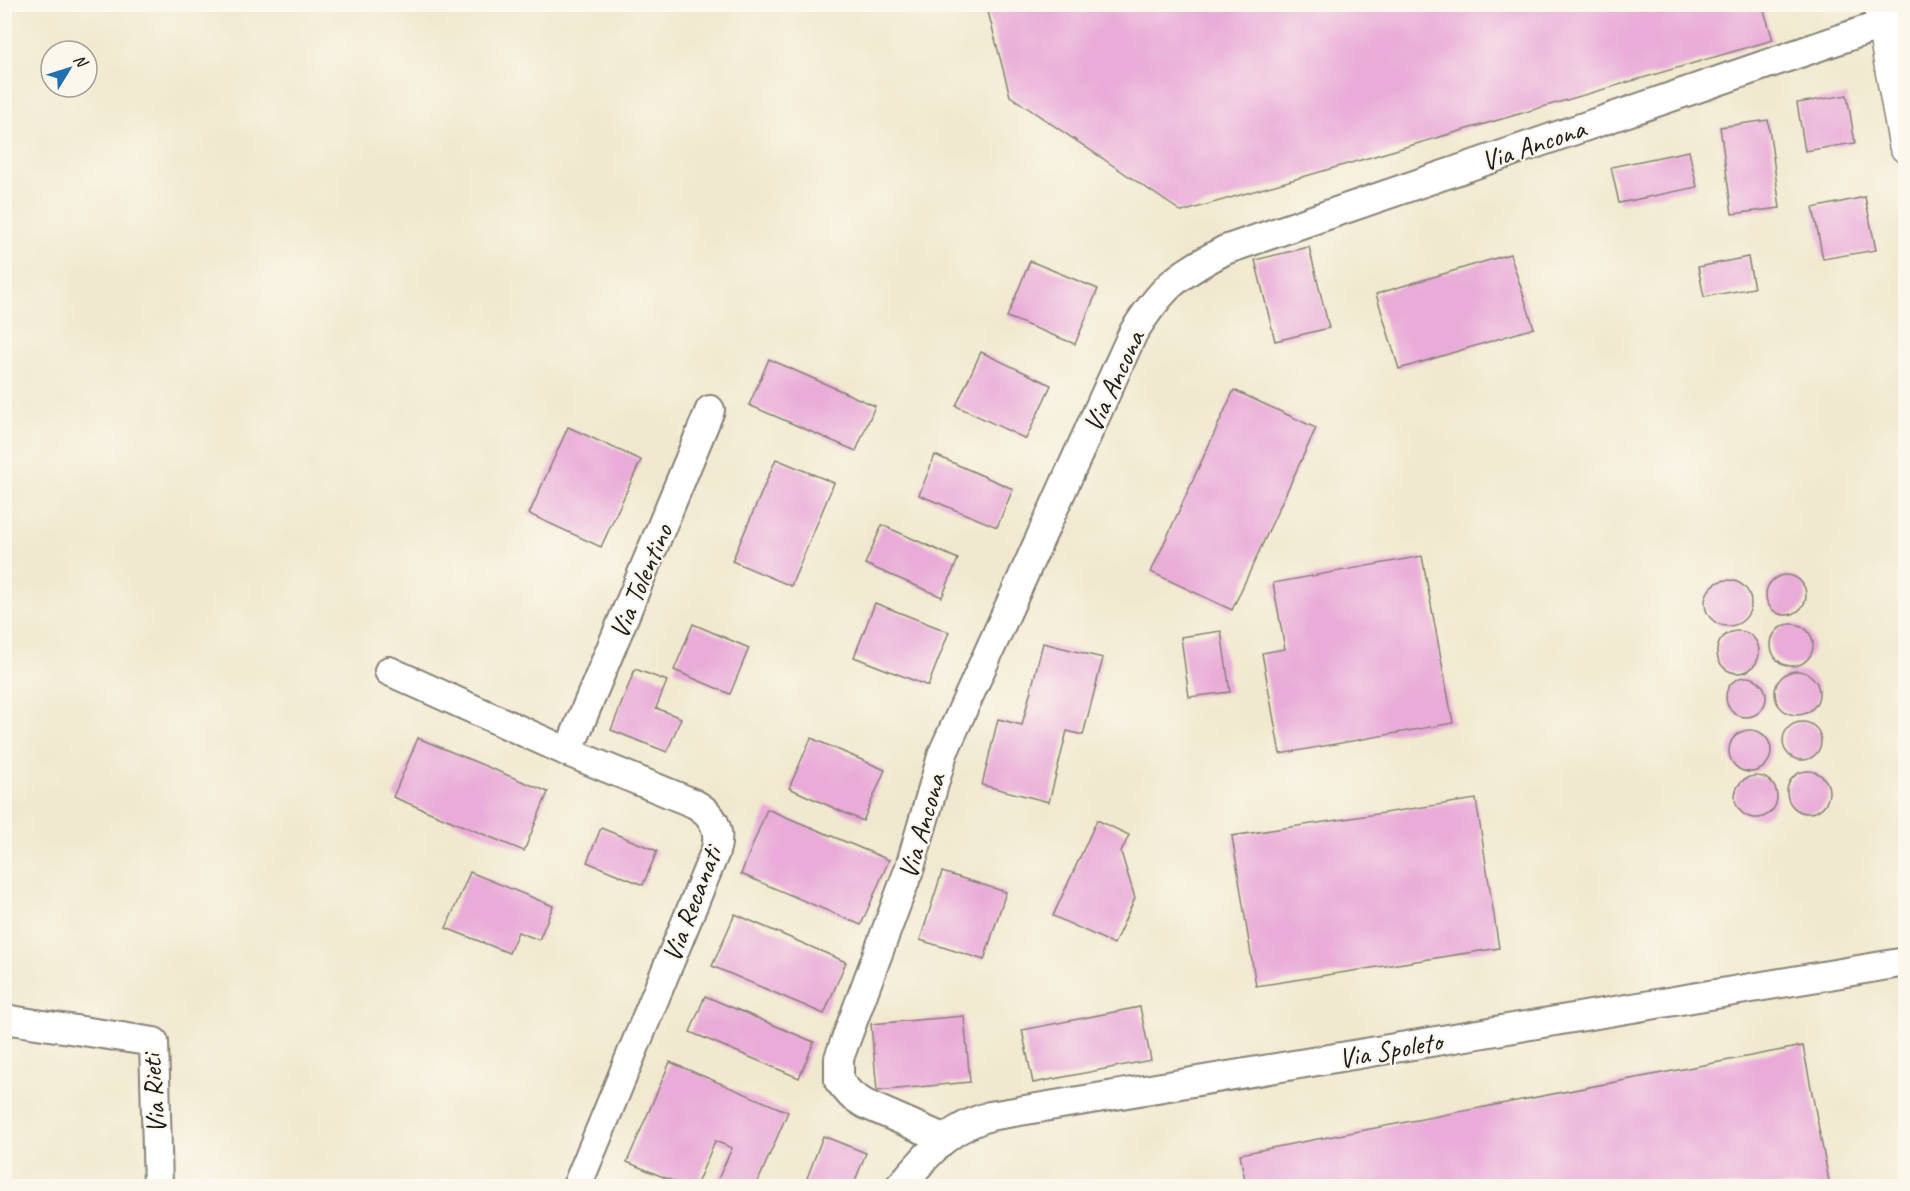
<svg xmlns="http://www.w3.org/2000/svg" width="1910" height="1191" font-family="Caveat,sans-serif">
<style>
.building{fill:#e9abd8}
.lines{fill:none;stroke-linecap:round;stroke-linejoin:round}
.minor-casing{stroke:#868276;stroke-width:32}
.tertiary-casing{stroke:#868276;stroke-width:36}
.minor{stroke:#fff;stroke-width:28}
.tertiary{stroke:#fff;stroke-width:33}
.labels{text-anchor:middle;stroke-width:4.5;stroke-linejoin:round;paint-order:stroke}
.street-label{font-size:28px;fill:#1c1c1c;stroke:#fbf7ec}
</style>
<rect width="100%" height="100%" fill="#fbf7ec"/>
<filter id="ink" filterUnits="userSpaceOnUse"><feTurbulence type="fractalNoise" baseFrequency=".0167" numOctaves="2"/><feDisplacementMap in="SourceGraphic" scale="12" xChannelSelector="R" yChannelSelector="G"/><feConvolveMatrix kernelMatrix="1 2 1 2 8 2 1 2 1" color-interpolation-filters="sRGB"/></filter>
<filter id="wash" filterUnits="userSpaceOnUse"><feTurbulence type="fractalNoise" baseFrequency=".008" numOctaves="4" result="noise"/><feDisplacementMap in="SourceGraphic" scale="24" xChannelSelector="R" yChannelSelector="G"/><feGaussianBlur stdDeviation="1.35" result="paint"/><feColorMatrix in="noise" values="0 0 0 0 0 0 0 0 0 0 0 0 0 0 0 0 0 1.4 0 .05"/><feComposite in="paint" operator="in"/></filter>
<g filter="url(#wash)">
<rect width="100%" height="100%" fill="#f1e9cf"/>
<g id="blocks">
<!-- building -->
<g class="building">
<path d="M986,4H1762L1773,40L1182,212L1010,96Z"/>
<path d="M1847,95L1855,143L1805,151L1797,103Z"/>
<path d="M1768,120L1780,208L1732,214L1720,127Z"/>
<path d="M1689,151L1697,187L1619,203L1611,167Z"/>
<path d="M1865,197L1876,250L1823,259L1813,208Z"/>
<path d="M1309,247L1329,328L1275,341L1255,260Z"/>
<path d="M1510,254L1534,328L1399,369L1376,294Z"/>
<path d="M1748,257L1754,288L1704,297L1698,267Z"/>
<path d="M1030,261L1098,289L1075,344L1007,317Z"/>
<path d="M981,352L1051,385L1026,439L956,406Z"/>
<path d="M769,359L875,406L856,451L749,405Z"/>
<path d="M1234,390L1316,428L1232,610L1151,572Z"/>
<path d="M568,427L641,460L601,547L529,514Z"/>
<path d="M935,455L1013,489L997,527L919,495Z"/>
<path d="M776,459L834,483L791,586L732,561Z"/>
<path d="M882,525L958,559L942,597L865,564Z"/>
<path d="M1422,556L1453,723L1280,754L1262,653L1285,649L1273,583Z"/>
<circle cx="1786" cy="595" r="20"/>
<circle cx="1728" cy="603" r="23"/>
<path d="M875,603L949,632L928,686L854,657Z"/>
<path d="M693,624L749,648L730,694L674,670Z"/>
<circle cx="1792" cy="645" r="21"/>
<path d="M1221,631L1230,692L1189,697L1181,637Z"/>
<circle cx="1738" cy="652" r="21"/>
<path d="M1043,643L1103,658L1083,735L1067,731L1049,802L982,785L998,719L1022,725Z"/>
<path d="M635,669L667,681L656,708L681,718L667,752L611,730Z"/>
<circle cx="1797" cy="693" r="22"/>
<circle cx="1746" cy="697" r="20"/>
<circle cx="1802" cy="741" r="19"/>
<circle cx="1750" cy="751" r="21"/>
<path d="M418,738L548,792L524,851L393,797Z"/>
<path d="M811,738L885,770L863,821L789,788Z"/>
<circle cx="1808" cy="792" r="21"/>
<circle cx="1756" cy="797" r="21"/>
<path d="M1476,799L1499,948L1256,986L1232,836Z"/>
<path d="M767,809L889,860L861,925L741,874Z"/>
<path d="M1097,820L1129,835L1121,852L1135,898L1114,944L1053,916Z"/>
<path d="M601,828L657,851L643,885L587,862Z"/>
<path d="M470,872L553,906L539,940L518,932L509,953L446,928Z"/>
<path d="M942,872L1006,892L984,960L920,940Z"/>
<path d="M735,914L846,962L824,1014L712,966Z"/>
<path d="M705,996L814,1042L799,1078L690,1032Z"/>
<path d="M1140,1007L1151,1060L1033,1083L1022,1030Z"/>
<path d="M964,1016L970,1082L877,1091L871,1024Z"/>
<path d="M1803,1046L1830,1186H1246L1240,1154Z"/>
<path d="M670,1062L788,1112L756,1186H715L732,1148L715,1141L696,1186H685L627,1162Z"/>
<path d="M823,1136L866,1153L853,1186H804Z"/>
</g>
</g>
</g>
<g filter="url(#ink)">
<use href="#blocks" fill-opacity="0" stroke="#868276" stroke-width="1.5"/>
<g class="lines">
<!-- minor casing -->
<g class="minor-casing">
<g id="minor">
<path d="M389,671L568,752L693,803C713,813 722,830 715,852L577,1186"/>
<path d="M568,752L710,410"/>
<path d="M4,1019L154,1042L158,1186"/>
<path d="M943,1138L865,1104L851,1095L839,1081V1058L910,867L943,753L1133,333C1163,286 1176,276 1225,250L1884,24"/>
<path d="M900,1186C930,1153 944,1130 990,1116L1906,962"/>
</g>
</g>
<!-- tertiary casing -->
<g class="tertiary-casing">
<path id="tertiary" d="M1880,4L1906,146"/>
</g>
<!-- minor -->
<use href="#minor" class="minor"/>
<!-- tertiary -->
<use href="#tertiary" class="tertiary"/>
</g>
</g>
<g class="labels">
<!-- street labels -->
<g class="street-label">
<text transform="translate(1533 144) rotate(-19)" y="10">Via Ancona</text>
<text transform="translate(1113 381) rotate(-65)" y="10">Via Ancona</text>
<text transform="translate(640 581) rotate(-67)" y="10">Via Tolentino</text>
<text transform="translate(921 826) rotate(-74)" y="10">Via Ancona</text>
<text transform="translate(691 904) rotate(-69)" y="10">Via Recanati</text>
<text transform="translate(1390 1049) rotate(-10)" y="10">Via Spoleto</text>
<text transform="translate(153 1094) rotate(-94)" y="10">Via Rieti</text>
</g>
</g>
<!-- margin -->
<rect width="1910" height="1191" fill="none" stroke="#fbf7ec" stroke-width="24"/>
<!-- north arrow -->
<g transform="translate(69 69) rotate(52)"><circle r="28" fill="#fbf7ec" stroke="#a29f99" stroke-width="1.5"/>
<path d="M0-4.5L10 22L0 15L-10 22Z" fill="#1f6fb2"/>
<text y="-9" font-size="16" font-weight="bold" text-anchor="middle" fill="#1c1c1c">N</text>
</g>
</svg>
